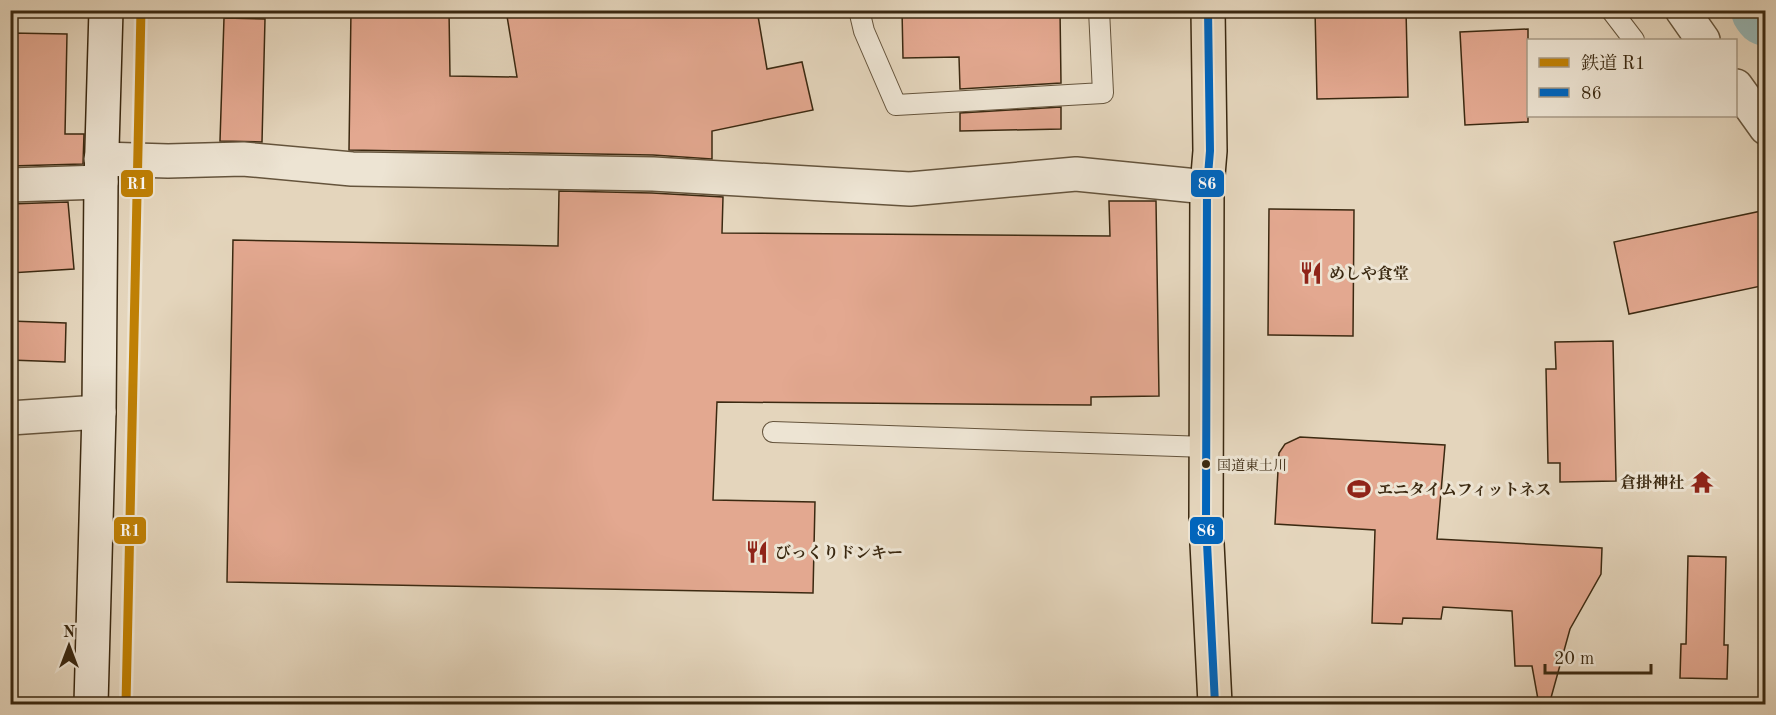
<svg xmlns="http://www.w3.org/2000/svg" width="1776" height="715" font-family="'Old Standard TT','Noto Serif JP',serif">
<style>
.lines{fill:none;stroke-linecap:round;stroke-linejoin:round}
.river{stroke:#97b8b7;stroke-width:64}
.building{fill:#e3a890;stroke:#3b2911;stroke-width:1.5}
.lane-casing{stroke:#65543c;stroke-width:22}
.street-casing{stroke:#65543c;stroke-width:36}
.secondary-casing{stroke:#3b2911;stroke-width:36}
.highway-casing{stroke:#3b2911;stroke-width:36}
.lane{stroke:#ede4d3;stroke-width:20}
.street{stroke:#ede4d3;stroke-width:33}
.secondary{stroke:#ede4d3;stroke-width:33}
.highway{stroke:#e4d5bc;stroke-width:33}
.bus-1-casing{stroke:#ede4d3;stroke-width:12}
.bus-1{stroke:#0065bd;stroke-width:8}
.rail-1-casing{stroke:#ede4d3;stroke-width:14}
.rail-1{stroke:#bf8005;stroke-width:9}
.bus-dot{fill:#3b2911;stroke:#ede4d3;stroke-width:2}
.labels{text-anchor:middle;stroke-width:6;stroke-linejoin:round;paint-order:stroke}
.bus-label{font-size:14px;fill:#3b2911;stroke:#ede4d3;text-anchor:start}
.poi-label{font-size:16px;font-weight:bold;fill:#3b2911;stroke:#ede4d3;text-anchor:start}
.line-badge{stroke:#ede4d3;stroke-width:2}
.badge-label{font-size:16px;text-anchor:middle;font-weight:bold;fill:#fff}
</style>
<rect width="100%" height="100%" fill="#e4d5bc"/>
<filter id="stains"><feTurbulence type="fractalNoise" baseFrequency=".00333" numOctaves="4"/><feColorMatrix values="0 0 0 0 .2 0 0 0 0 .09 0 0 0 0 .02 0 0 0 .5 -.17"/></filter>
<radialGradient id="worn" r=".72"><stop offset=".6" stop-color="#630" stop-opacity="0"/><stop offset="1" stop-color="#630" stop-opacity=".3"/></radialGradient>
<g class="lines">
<!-- river -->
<path class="river" d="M1763,10L1766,14"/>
</g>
<!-- building -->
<g class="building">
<path d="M351,10H449L450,76L517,77L506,10H757L767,69L802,62L813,110L712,131V159L653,155L349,150Z"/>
<path d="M902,10H1060L1061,83L960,89L959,57L903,58Z"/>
<path d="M1315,10H1406L1408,97L1317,99Z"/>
<path d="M224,18L265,19L262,142L220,141Z"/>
<path d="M1528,29V122L1465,125L1460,32Z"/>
<path d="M10,33L67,34L65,134H84L83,164L10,166Z"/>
<path d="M1061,107V129L960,131V113Z"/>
<path d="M559,191L652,193L723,197L722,233L1110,236L1109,201H1156L1159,396L1091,397V405L717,402L713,500L815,502L813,593L227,582L233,240L558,246Z"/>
<path d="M68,202L74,269L10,273V204Z"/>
<path d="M1269,209L1354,210L1353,336L1268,335Z"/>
<path d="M1766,210V285L1629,314L1614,242Z"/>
<path d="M10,321L66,323L65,362L10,360Z"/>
<path d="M1613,341L1616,481L1560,482V463H1548L1546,369H1556L1555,342Z"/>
<path d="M1300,437L1445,445L1437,539L1602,548L1601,574L1570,629L1549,705H1539L1532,666H1515L1512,611L1443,607L1441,619L1403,618L1402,624L1372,623L1375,530L1275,524L1279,453L1285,444Z"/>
<path d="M1688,556L1726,557L1724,645H1728L1727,679L1680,678L1681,644H1686Z"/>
</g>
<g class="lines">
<!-- lane casing -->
<g class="lane-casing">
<g id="lane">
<path d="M859,10L864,31L896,105L1103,93L1099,10"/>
<path d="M1611,10L1634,40"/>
<path d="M773,432L1206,447"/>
</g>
</g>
<!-- street casing -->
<g class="street-casing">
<g id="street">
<path d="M1682,10L1703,40"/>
<path d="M1736,86L1766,128"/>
<path d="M101,159L168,161L243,159L352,169L653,174L910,189L1076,174L1207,187"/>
<path d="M10,185L101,182"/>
<path d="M10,418L99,412"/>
</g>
</g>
<!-- secondary casing -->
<g class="secondary-casing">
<path id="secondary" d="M91,704L99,412L101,182L106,10"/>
</g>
<!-- highway casing -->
<g class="highway-casing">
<path id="highway" d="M1208,10L1210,151L1207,187L1206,523L1215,704"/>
</g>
<!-- lane -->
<use href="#lane" class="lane"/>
<!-- street -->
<use href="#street" class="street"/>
<!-- secondary -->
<use href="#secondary" class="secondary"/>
<!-- highway -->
<use href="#highway" class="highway"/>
<!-- bus-1 casing -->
<g class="bus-1-casing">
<path id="bus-1" d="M1208,10L1210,151L1207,187L1206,523L1215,704"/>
</g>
<!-- bus-1 -->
<use href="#bus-1" class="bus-1"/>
<!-- rail-1 casing -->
<g class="rail-1-casing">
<path id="rail-1" d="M126,704L141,10"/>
</g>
<!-- rail-1 -->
<use href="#rail-1" class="rail-1"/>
</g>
<!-- icons -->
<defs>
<g id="restaurant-bare" transform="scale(1.8)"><path d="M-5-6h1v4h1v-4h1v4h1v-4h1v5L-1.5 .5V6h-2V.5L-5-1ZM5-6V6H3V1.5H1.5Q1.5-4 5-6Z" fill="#8f2418" stroke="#ede4d3" stroke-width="2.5" paint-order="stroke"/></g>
<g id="temple-bare" transform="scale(1.8)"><path d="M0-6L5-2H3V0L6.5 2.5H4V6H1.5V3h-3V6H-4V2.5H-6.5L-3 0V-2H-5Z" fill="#8f2418" stroke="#ede4d3" stroke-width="2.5" paint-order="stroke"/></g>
<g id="stadium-bare" transform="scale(1.8)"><path d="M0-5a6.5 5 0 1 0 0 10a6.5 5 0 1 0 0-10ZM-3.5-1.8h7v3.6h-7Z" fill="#8f2418" stroke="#ede4d3" stroke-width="2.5" paint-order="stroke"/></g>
</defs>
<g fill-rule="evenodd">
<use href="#restaurant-bare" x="1311" y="273"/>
<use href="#temple-bare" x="1702" y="482"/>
<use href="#stadium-bare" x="1359" y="489"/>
<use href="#restaurant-bare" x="757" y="552"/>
</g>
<!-- markers -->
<circle class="bus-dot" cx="1206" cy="464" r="5"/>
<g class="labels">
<!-- bus labels -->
<g class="bus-label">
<text x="1217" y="470">国道東土川</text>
</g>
<!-- poi labels -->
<g class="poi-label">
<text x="1329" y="279">めしや食堂</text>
<text x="1684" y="488" text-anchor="end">倉掛神社</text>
<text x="1377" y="495">エニタイムフィットネス</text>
<text x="775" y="558">びっくりドンキー</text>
</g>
</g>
<g class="line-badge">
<rect x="1190" y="169" width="35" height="29" rx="6" fill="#0065bd"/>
<rect x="120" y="169" width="34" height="29" rx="6" fill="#bf8005"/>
<rect x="113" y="516" width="34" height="29" rx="6" fill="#bf8005"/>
<rect x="1189" y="516" width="35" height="29" rx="6" fill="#0065bd"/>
</g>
<g class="badge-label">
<text x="1207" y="189">86</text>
<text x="137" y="189">R1</text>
<text x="130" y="536">R1</text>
<text x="1206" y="536">86</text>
</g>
<!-- margin -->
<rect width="1776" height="715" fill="none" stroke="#e4d5bc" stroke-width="36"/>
<rect x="12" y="12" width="1752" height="691" fill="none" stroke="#3b2911" stroke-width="3"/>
<rect x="18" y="18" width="1740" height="679" fill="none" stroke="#3b2911" stroke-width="1.5"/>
<!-- legend -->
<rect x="1527" y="39" width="210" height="78" fill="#ede4d3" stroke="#a69985" stroke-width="1.5"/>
<rect x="1539" y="58" width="30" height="9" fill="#bf8005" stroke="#a69985" stroke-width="1.5"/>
<text x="1581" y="69" font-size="18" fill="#3b2911">鉄道 R1</text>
<rect x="1539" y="88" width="30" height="9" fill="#0065bd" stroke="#a69985" stroke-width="1.5"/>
<text x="1581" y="99" font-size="18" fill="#3b2911">86</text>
<!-- north arrow -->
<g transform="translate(69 646)" stroke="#ede4d3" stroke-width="4.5" paint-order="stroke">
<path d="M0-4.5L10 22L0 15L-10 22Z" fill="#3b2911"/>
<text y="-9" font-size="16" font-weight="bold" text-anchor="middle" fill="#3b2911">N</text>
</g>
<!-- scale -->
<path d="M1545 664v9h106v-9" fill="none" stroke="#3b2911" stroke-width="3"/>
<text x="1554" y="664" font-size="18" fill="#3b2911" stroke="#ede4d3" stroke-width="4.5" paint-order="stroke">20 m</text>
<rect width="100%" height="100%" filter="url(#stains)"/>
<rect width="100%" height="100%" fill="url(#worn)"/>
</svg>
